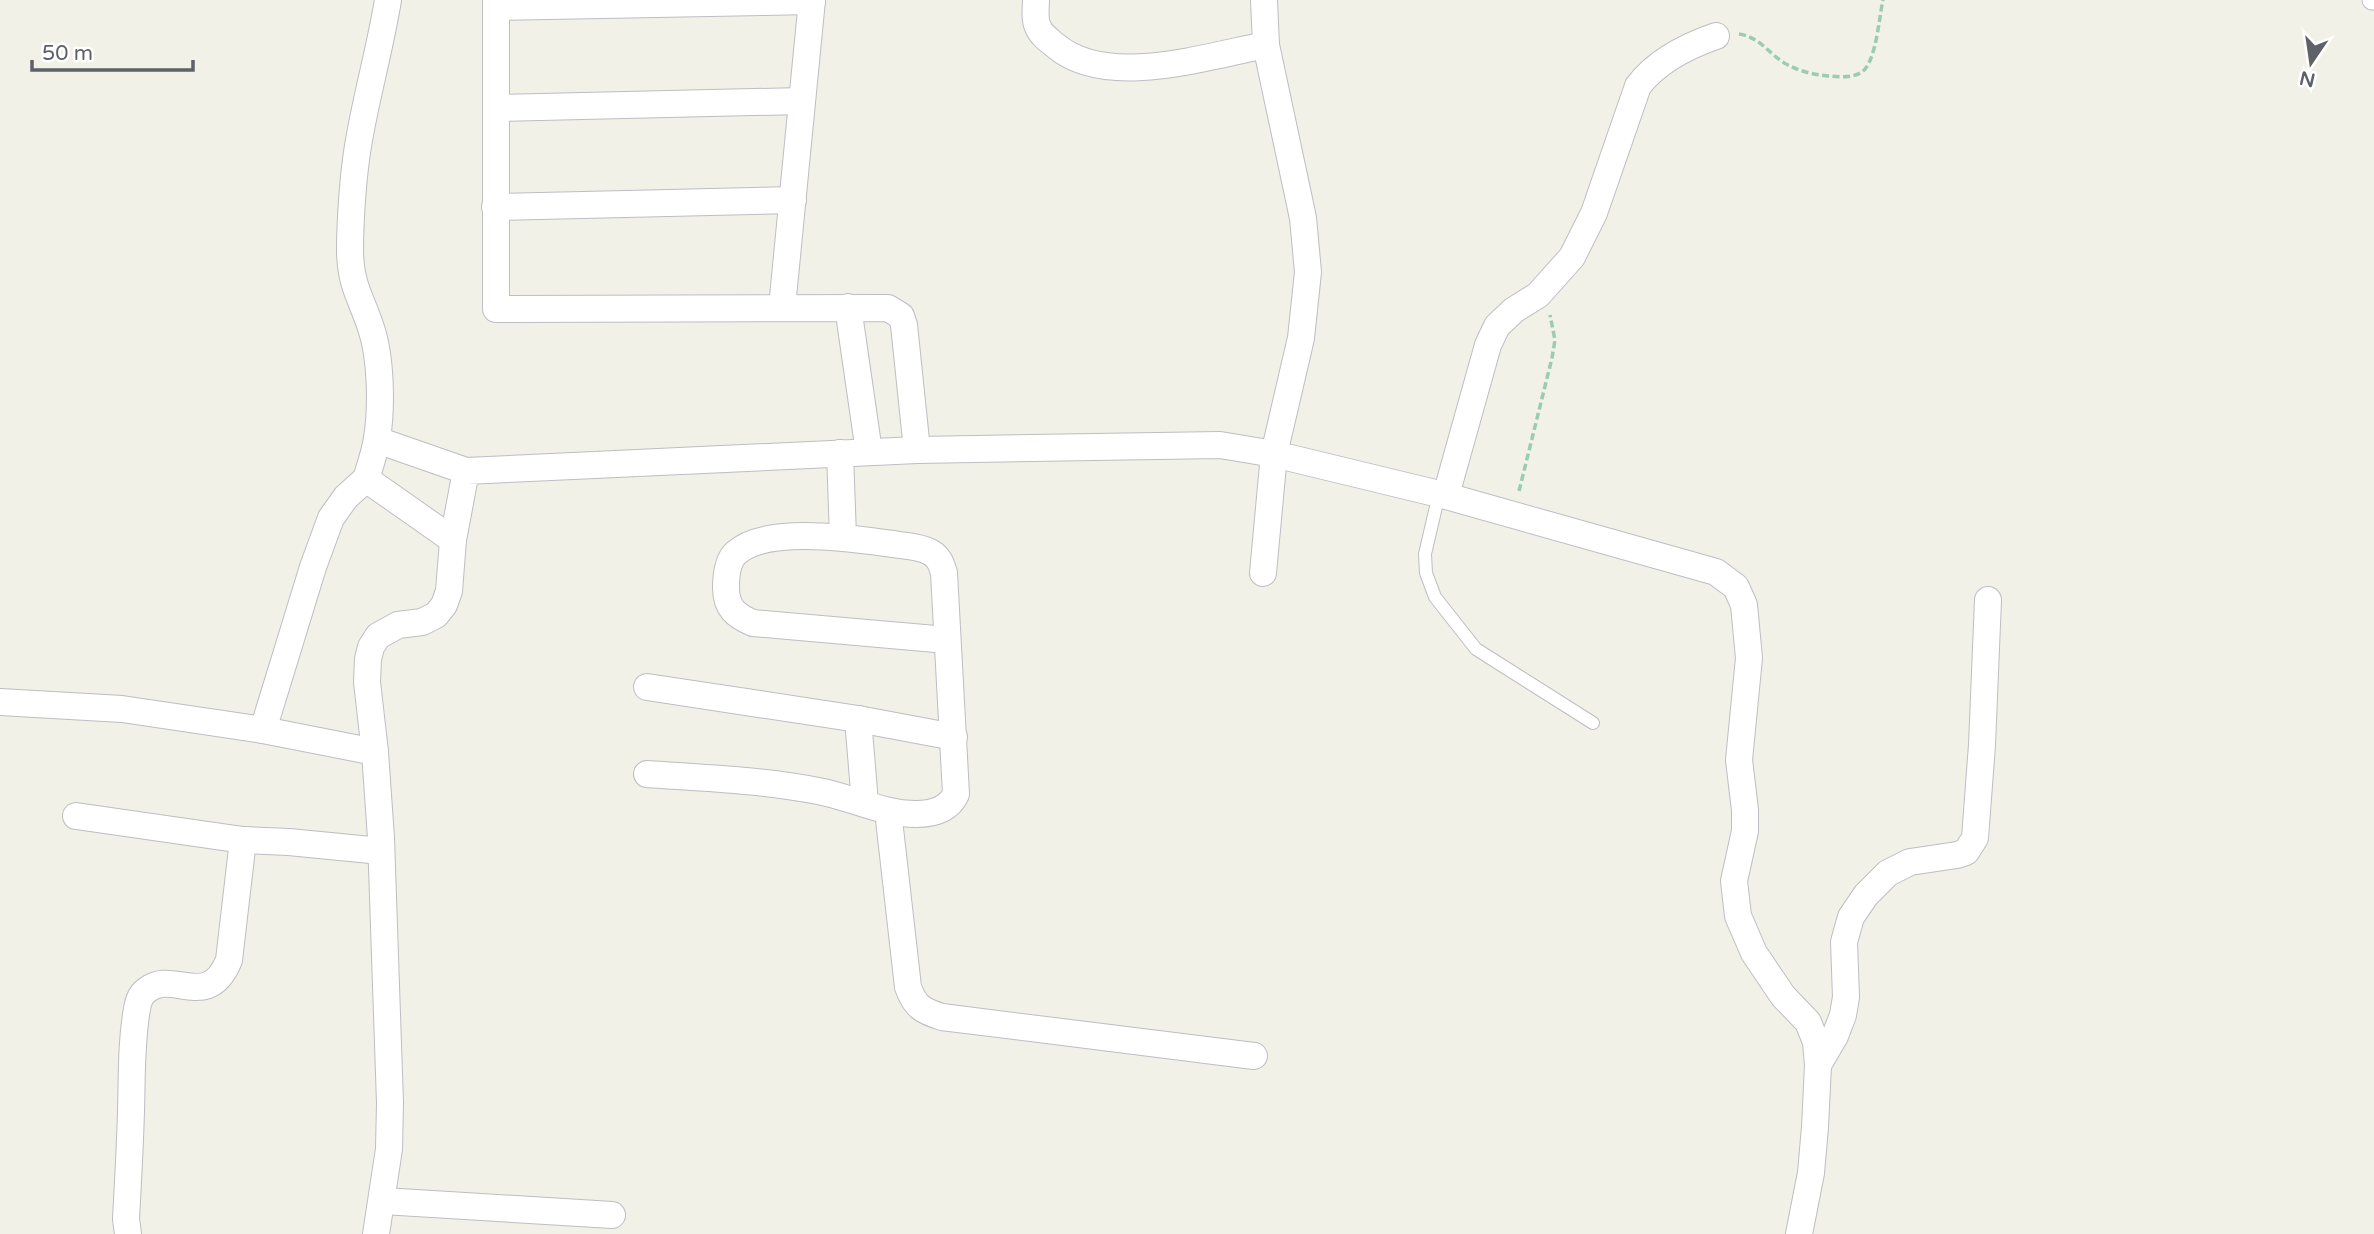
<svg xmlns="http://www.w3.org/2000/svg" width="2374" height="1234" font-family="'Varela Round',sans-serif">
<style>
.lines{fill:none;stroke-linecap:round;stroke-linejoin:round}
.service-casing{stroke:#bcbec3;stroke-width:14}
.pedestrian-casing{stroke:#bcbec3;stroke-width:21}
.minor-casing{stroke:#bcbec3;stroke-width:28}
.path{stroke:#9bcbb0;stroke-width:3.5;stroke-dasharray:7 3.5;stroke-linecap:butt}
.service{stroke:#fff;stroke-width:12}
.pedestrian{stroke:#fff;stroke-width:19}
.minor{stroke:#fff;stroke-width:26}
</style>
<rect width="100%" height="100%" fill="#f1f1e7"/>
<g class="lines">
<!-- service casing -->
<g class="service-casing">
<path id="service" d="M1439,494L1425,554L1426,573L1435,597L1476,649L1593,723"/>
</g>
<!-- pedestrian casing -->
<g class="pedestrian-casing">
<path id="pedestrian" d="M2372,0H2374"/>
</g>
<!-- minor casing -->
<g class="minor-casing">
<g id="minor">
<path d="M496,0V309L888,308L901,316L904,325L917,450"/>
<path d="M1036,0C1036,8 1034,19 1038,27C1041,35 1050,41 1056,46C1107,89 1207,56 1266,45"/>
<path d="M496,7L812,1"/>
<path d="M496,108L802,101"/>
<path d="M495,207L793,200"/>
<path d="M782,307L812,0"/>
<path d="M848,307L869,452"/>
<path d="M377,440L466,471"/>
<path d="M840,453L843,537"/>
<path d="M366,479C370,466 375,452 377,438C382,407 381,357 371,328C361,297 351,287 350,252C350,221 353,176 358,146C366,97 380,49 388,0"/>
<path d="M1446,495L1488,345L1497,326L1514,310L1538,295L1572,257L1594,213L1638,86C1657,61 1687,46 1716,36"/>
<path d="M1263,573L1274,454L1301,338L1308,272L1303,218L1266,45L1264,0"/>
<path d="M647,687L858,719L954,737"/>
<path d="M0,702L122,709L263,730L375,752"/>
<path d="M858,719L865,803"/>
<path d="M263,730L313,567L331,518L346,497L366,479L453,540"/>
<path d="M647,774C705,778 762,780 818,791C851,797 882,814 916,814C934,814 949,809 956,794L944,573C941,563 939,557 930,552C919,546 904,546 893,544C855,539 766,525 736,553C727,561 726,577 726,588C726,608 736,616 753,623L947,640"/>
<path d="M888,811L908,987C915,1007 923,1011 942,1017L1254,1056"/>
<path d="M76,816L243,840L289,842L381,851"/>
<path d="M1818,1065L1835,1036L1843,1015L1846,997L1844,942L1851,917L1866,895L1888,873L1910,862L1957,855L1966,852L1975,838L1982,745L1988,600"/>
<path d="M383,1201L612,1215"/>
<path d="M128,1234L126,1219C128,1183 130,1147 131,1111C132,1077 131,1042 137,1009C138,1002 141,994 147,990C173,969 208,1012 229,960L243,840"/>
<path d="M376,1234L389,1149L390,1103L381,838L375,752L367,682L368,659L371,647L378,636L398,625L422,622L436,615L444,605L449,591L453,540L466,471L917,450L1220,445L1274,454L1439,494L1716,572L1736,587L1744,605L1749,658L1739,760L1745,810V831L1734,881L1738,916L1754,953L1783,996L1808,1022L1816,1042L1818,1065L1815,1127L1811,1173L1799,1234"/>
</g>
</g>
<!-- path -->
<g class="path">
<path d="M1739,34C1761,37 1770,56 1788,65C1801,72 1816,75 1830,76C1840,77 1853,78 1862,72C1876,62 1879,18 1883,0"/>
<path d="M1519,491L1552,358L1555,340L1550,315"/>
</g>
<!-- service -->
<use href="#service" class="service"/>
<!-- pedestrian -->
<use href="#pedestrian" class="pedestrian"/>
<!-- minor -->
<use href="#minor" class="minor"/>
</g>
<!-- north arrow -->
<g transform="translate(2311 63) rotate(193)" stroke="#ffffff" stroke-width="5" paint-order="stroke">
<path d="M0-5L12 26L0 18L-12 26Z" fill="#5e6168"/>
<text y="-10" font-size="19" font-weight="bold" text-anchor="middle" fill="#5e6168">N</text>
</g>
<!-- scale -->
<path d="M32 60v10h161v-10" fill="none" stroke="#5e6168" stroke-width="3.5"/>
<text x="42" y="60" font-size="21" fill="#5e6168" stroke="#ffffff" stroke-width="5" paint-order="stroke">50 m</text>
</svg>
